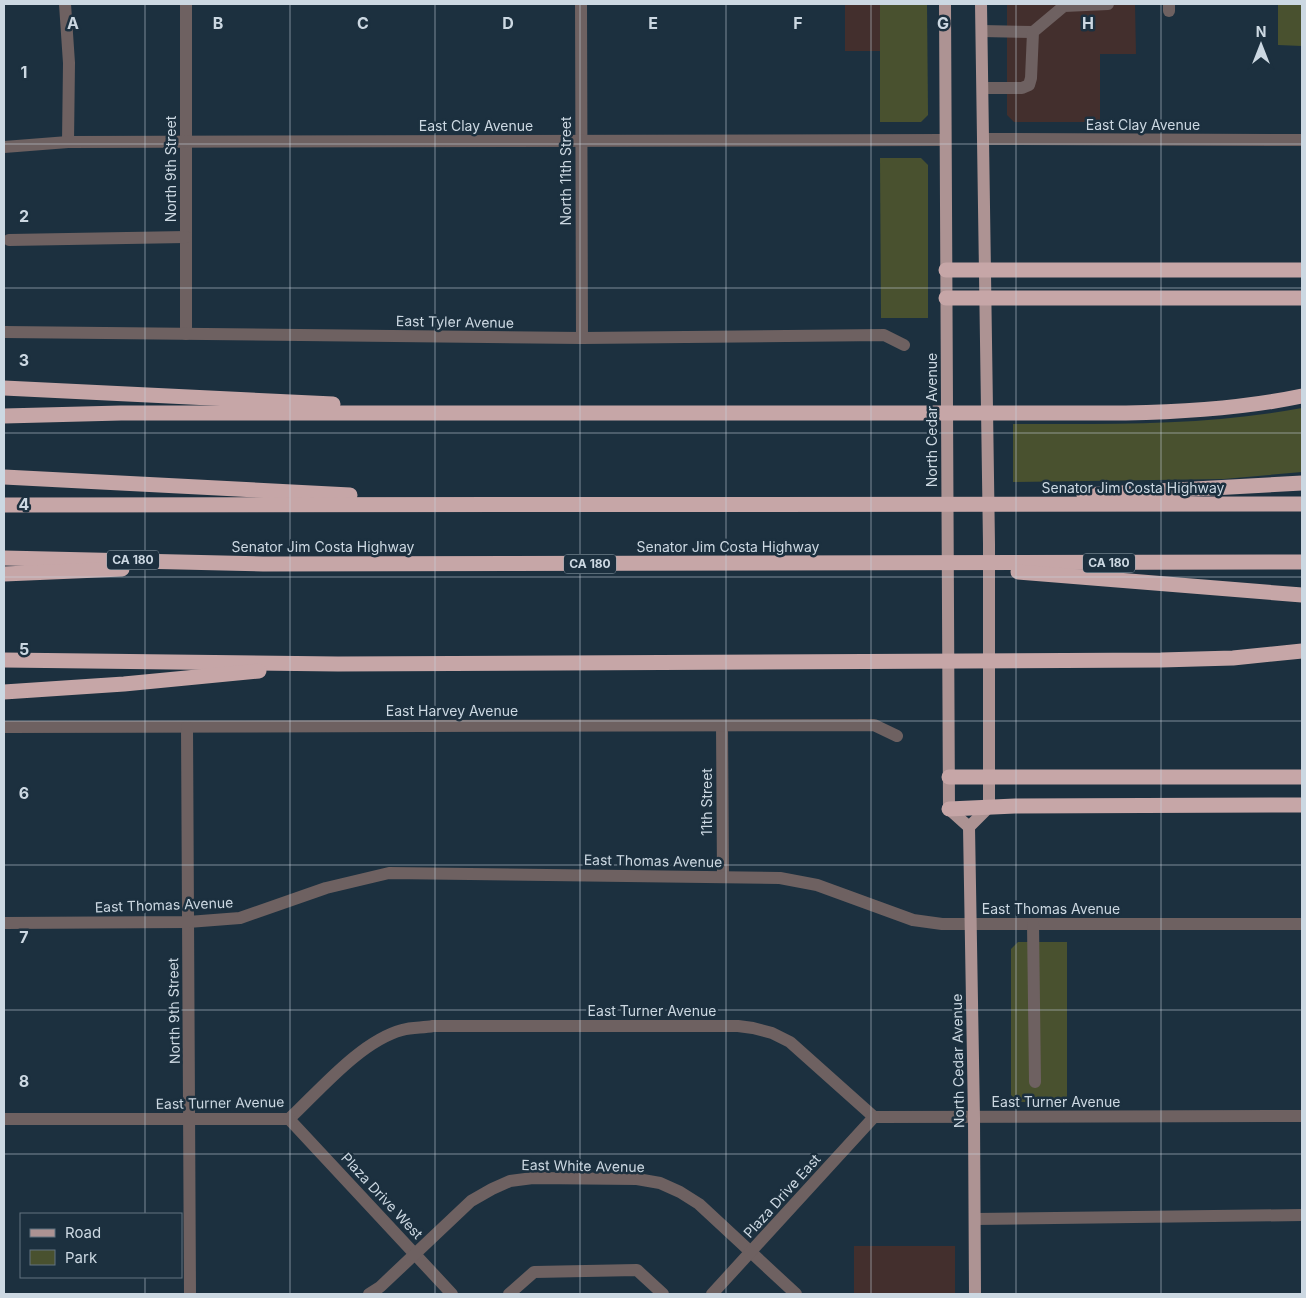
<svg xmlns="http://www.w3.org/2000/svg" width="1306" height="1298" font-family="Inter,sans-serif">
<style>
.commercial{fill:#432f2d}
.green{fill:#49512f}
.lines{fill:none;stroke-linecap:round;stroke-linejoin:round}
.minor{stroke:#6e6161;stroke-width:12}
.major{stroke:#ad9393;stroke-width:12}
.highway{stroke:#c6a6a7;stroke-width:15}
.grid{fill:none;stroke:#ccd8e2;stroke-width:1;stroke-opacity:0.55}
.labels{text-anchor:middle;stroke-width:5;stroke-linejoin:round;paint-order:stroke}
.shield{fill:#1c303f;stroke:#97a6b1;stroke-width:1}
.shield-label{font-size:12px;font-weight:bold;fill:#ccd8e2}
.street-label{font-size:14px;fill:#ccd8e2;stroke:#1c303f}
.grid-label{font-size:16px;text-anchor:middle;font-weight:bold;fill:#ccd8e2;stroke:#1c303f;stroke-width:5;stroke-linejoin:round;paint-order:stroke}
</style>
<rect width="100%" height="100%" fill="#1c303f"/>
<!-- commercial -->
<g class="commercial">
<rect x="845" y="4" width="35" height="47"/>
<path d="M1007,4H1135L1136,54H1100V122H1014L1007,115Z"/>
<rect x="854" y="1246" width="101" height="48"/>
</g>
<!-- green -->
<g class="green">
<path d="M880,4H927L928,115L921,122H880Z"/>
<path d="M1278,4H1302V46L1278,45Z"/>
<path d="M880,158H921L928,165V318H881Z"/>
<path d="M1302,408V472L1224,479L1013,482V424C1111,424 1206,426 1302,408Z"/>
<path d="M1018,942H1067V1102H1018L1011,1095V949Z"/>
</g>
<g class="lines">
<!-- minor -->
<g class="minor">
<path d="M65,4L69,63L68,142"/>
<path d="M186,4V334"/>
<path d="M581,4L582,338"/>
<path d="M1169,4V11"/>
<path d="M982,31L1033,32"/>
<path d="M983,88H1022L1029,85L1031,78L1033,32L1064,6L1108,4"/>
<path d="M984,139L1302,140"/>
<path d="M4,147L68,142L945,140"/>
<path d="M9,240L186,237"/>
<path d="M4,332L582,338L884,335L904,345"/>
<path d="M722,726L723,877"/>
<path d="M4,727L874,725L897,736"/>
<path d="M187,727L190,1294"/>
<path d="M4,923L188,922L240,918L326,888L389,873L780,878L817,885L913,920L942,924H1302"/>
<path d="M1033,924L1035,1082"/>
<path d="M4,1119H289C320,1090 361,1041 402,1030C412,1027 423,1028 433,1026H738L753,1028L772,1033L790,1042L874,1117L1302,1116"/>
<path d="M289,1119L452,1294"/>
<path d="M975,1219L1302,1215"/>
<path d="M369,1294L380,1287L471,1201L492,1189L510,1181L533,1178L637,1179L660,1183L680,1192L699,1204L796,1294"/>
<path d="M509,1294L534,1272L637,1270L663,1294"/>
<path d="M712,1294L874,1117"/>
</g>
<!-- major -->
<g class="major">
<path d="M945,4L949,809L969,827"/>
<path d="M975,1294L974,1118L969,827L989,807V544L981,4"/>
</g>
<!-- highway -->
<g class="highway">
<path d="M946,270H1302"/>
<path d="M946,298H1302"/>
<path d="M4,388L333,404"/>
<path d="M4,416L121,413H1126C1185,412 1245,408 1302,396"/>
<path d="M4,477L350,495"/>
<path d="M1084,495L1302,483"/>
<path d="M4,505L1302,504"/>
<path d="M4,558L263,564L1302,562"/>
<path d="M1018,572L1302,595"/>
<path d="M4,574L122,569"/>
<path d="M4,660L338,664L1161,660L1233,658L1302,651"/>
<path d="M4,692L124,684L259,671"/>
<path d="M949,777H1302"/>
<path d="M949,809L1015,806L1302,805"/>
</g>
</g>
<!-- grid -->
<path class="grid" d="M145,4V1214M290,4V1294M435,4V1294M580,4V1294M726,4V1294M871,4V1294M1016,4V1294M1161,4V1294M4,144H1302M4,288H1302M4,433H1302M4,577H1302M4,721H1302M4,865H1302M4,1010H1302M4,1154H1302M145,1277V1294"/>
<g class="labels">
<!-- shield labels -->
<g class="shield">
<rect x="107" y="550.5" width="52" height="19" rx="4"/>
<rect x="1083" y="553.5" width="52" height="19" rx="4"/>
<rect x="564" y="554.5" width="52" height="19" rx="4"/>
</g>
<g class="shield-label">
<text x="133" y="564">CA 180</text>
<text x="1109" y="567">CA 180</text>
<text x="590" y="568">CA 180</text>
</g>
<!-- street labels -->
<g class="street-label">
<text x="1143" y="130">East Clay Avenue</text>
<text x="476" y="131">East Clay Avenue</text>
<text transform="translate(171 169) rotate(-90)" y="5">North 9th Street</text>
<text transform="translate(566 171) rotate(-90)" y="5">North 11th Street</text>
<text transform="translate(455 322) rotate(1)" y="5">East Tyler Avenue</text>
<text transform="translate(932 420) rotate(-90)" y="5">North Cedar Avenue</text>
<text x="1133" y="493">Senator Jim Costa Highway</text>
<text x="323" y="552">Senator Jim Costa Highway</text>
<text x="728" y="552">Senator Jim Costa Highway</text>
<text x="452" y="716">East Harvey Avenue</text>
<text transform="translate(707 802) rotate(-90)" y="5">11th Street</text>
<text transform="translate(653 861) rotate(1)" y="5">East Thomas Avenue</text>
<text transform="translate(164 905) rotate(-2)" y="5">East Thomas Avenue</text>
<text x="1051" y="914">East Thomas Avenue</text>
<text transform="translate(174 1011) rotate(-91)" y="5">North 9th Street</text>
<text x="652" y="1016">East Turner Avenue</text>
<text transform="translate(958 1061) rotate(-91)" y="5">North Cedar Avenue</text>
<text x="1056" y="1107">East Turner Avenue</text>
<text transform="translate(220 1103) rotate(-1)" y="5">East Turner Avenue</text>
<text transform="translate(583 1166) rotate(1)" y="5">East White Avenue</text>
<text transform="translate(382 1196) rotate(47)" y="5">Plaza Drive West</text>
<text transform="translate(782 1196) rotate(-48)" y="5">Plaza Drive East</text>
</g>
</g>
<g class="grid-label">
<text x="73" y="29">A</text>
<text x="218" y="29">B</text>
<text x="363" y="29">C</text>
<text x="508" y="29">D</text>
<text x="653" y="29">E</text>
<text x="798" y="29">F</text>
<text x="943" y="29">G</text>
<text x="1088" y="29">H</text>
<text x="24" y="78">1</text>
<text x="24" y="222">2</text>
<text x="24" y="366">3</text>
<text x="24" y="510">4</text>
<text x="24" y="655">5</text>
<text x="24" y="799">6</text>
<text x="24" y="943">7</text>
<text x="24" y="1087">8</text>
</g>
<!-- border -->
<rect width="1306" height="1298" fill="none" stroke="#ccd8e2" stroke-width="10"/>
<!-- legend -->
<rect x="20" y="1213" width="162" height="65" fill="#1c303f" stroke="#627380"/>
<rect x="30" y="1229" width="25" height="8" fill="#ad9393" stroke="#627380"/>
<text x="65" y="1238" font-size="15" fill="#ccd8e2">Road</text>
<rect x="30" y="1250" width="25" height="15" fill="#49512f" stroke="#627380"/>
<text x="65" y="1263" font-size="15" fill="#ccd8e2">Park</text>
<!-- north arrow -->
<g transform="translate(1261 45)" stroke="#1c303f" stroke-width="4" paint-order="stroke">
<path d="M0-4L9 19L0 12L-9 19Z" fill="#ccd8e2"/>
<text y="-8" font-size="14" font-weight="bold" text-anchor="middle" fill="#ccd8e2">N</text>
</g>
</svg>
